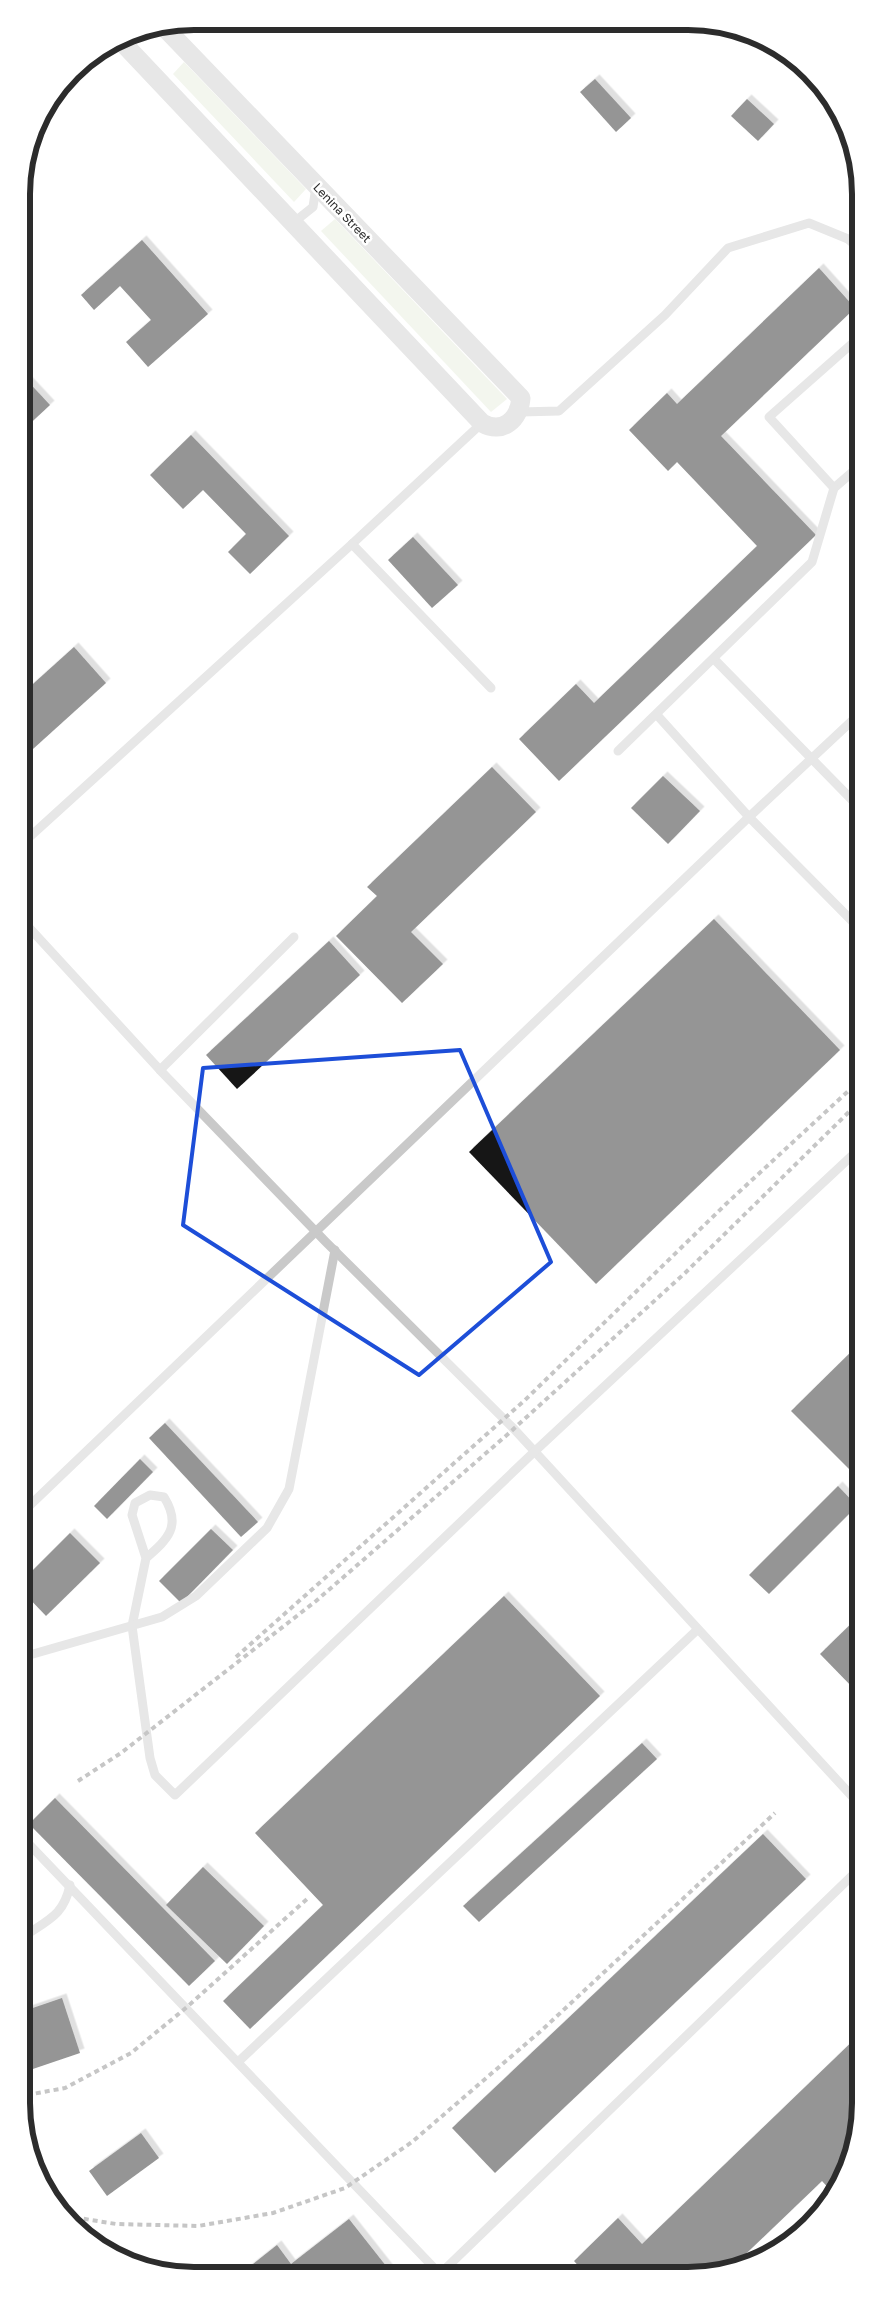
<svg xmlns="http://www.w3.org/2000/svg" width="882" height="2297" font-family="'Golos Text',sans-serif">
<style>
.grass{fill:#e4ebd9}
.building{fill:#131313;filter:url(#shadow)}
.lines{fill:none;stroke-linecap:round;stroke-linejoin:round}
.service{stroke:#c9c9c9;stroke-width:9}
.minor{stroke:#c9c9c9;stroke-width:19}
.rail{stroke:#818181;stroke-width:4;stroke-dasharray:5 4;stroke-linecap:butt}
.marked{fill:none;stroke:#1d4ed8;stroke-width:4;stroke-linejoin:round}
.labels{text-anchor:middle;stroke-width:5;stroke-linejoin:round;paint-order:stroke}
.street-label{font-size:12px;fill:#2c2c2c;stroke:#fff}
.rim{fill:none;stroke:#2c2c2c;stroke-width:6}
</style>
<defs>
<filter id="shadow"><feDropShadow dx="4.5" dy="-4.5" stdDeviation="0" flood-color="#0004"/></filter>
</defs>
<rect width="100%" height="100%" fill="#fff"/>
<!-- grass -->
<g class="grass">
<path d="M184,62L306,189L294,202L173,74Z"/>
<path d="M335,219L507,399L491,412L321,231Z"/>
</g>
<!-- building -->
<g class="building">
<path d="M595,79L631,118L616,132L580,92Z"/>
<path d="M747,99L774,124L758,141L731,116Z"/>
<path d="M142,240L208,314L148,367L126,342L151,320L120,286L94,310L81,295Z"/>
<path d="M819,268L855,308L721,436L816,535L559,781L519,739L576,684L594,703L757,546L677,462L668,471L629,430L667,393L677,404Z"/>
<path d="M22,375L50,405L22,431Z"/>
<path d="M191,435L289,536L250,574L228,552L246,534L203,490L183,509L150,475Z"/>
<path d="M413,537L458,585L432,608L388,560Z"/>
<path d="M74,647L106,683L23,758V693Z"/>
<path d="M492,767L536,812L411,932L443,964L402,1003L336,936L377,896L367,887Z"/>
<path d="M663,776L700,811L668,844L631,808Z"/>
<path d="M714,919L840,1050L596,1284L469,1152Z"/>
<path d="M329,941L360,975L237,1089L206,1055Z"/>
<path d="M858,1345L859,1467V1479L791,1411Z"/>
<path d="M165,1423L258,1522L241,1537L149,1438Z"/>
<path d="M140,1459L153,1472L107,1519L94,1506Z"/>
<path d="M838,1486L857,1506L769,1594L749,1575Z"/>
<path d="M211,1529L233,1550L181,1603L159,1581Z"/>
<path d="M70,1533L100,1563L46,1616L26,1595V1577Z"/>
<path d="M504,1596L600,1696L250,2029L223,2001L323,1905L255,1833Z"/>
<path d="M858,1617L859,1618V1694L820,1654Z"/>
<path d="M642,1743L657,1759L479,1922L463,1906Z"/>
<path d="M55,1798L215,1961L189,1986L29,1824Z"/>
<path d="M763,1834L806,1879L495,2173L452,2128Z"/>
<path d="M203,1867L264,1926L227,1964L166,1905Z"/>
<path d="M62,1998L80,2053L27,2071V2010Z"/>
<path d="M860,2034V2114L848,2169L833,2193L822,2181L729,2270L583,2271L574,2261L618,2218L642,2244Z"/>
<path d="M141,2133L159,2158L107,2196L89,2171Z"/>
<path d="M349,2219L390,2271L243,2272L277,2245L291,2264Z"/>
</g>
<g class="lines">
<!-- service -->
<g class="service">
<path d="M289,217L298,219L313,207L316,187"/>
<path d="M855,341L769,417L834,488L856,469"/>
<path d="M520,412L559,411L665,315L728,248L809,223L848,239L855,245"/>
<path d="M352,544L482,423"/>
<path d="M714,659L857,805"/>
<path d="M657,715L749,817L857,926"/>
<path d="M618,751L812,562L834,488"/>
<path d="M23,843L352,544L491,688"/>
<path d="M24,922L160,1070L326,1242L514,1429L860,1805"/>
<path d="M160,1070L294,937"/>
<path d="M25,1510L749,817L856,717"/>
<path d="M146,1558C168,1539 182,1526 164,1497L150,1495L135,1503L132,1515L146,1558L132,1626L150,1758L155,1775L175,1795L534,1452L858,1150"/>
<path d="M26,1656L162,1617L196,1596L267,1528L289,1489L335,1250"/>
<path d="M26,1841L437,2271"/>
<path d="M26,1935C50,1919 64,1914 70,1885"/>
<path d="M238,2062L697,1630"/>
<path d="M443,2271L860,1868"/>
</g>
<!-- minor -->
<path class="minor" d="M120,40L482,423C503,435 519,419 521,398L164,27"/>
<!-- rail -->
<g class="rail">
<path d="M236,1657L524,1401L726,1204L858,1082"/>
<path d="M78,1781L121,1753L316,1601L508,1434L685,1273L858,1103"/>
<path d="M27,2095L65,2088L131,2053L187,2007L307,1899"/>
<path d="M66,2216L116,2224L198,2226L273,2213L345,2188L412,2142L542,2030L775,1813"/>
</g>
</g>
<!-- marked area -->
<path d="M0 0H882V2297H0ZM460,1050L551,1262L419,1375L183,1225L203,1068Z" fill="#fff" fill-opacity=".55" fill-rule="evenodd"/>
<path class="marked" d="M460,1050L551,1262L419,1375L183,1225L203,1068Z"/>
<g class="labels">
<!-- street labels -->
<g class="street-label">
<text transform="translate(342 213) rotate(46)" y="4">Lenina Street</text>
</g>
</g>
<!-- crop -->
<path d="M0 0H882V2297H0ZM194 30H688A164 164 0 0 1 852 194V2103A164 164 0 0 1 688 2267H194A164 164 0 0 1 30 2103V194A164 164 0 0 1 194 30Z" fill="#fff" fill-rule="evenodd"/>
<path class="rim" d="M194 30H688A164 164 0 0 1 852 194V2103A164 164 0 0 1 688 2267H194A164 164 0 0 1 30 2103V194A164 164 0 0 1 194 30Z"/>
</svg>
